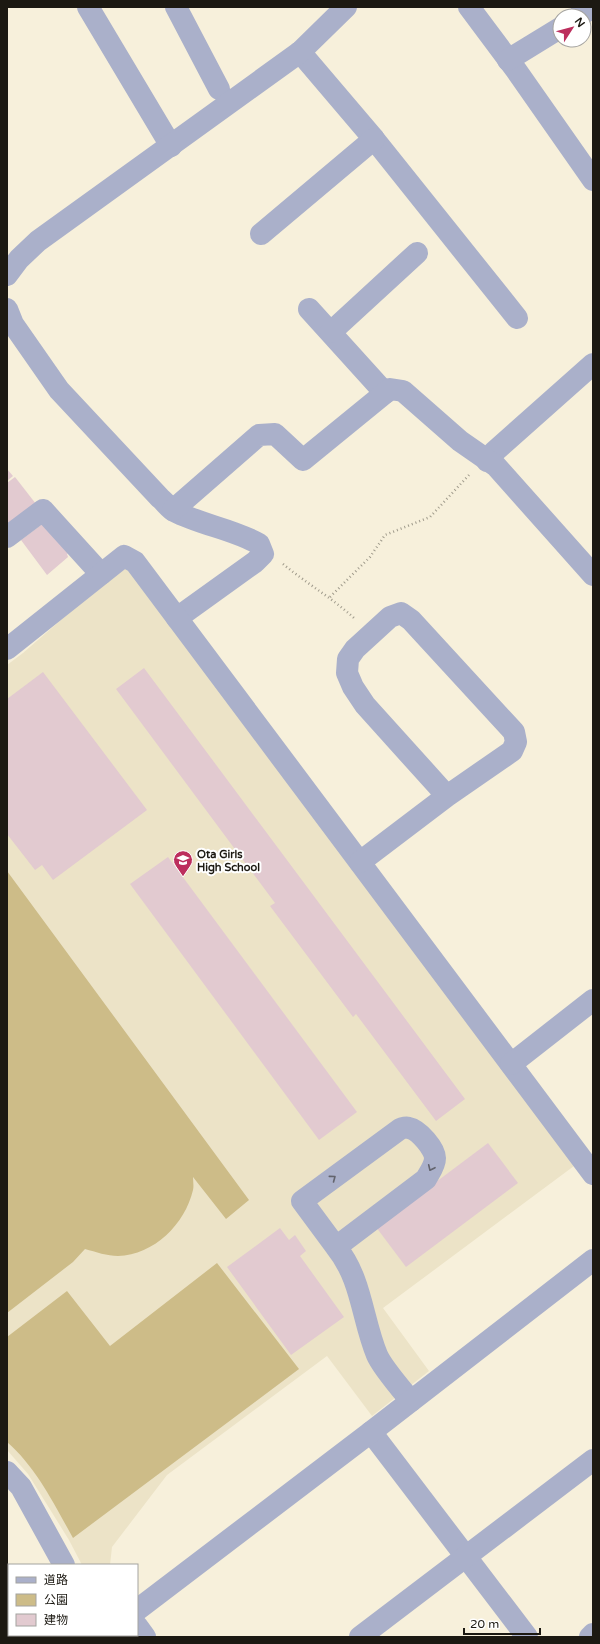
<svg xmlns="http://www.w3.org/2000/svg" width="600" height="1644" font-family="'Varela Round','Noto Sans JP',sans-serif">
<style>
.built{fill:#ece3c7}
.green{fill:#cdbc88}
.building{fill:#e2cad0}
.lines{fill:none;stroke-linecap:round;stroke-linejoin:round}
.path{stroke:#a09b8c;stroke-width:2.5;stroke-dasharray:1 3;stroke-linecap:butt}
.minor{stroke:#aab0ca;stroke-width:22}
.oneway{stroke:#63646e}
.labels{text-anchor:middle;stroke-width:4;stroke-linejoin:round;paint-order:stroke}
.poi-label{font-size:11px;font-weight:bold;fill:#1c1912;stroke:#fff;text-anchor:start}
</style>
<rect width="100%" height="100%" fill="#f7f0db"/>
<!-- built -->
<path class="built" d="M123,566L129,567L574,1166L383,1308L429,1371L372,1416L327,1356L167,1475L112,1547L110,1565H82L69,1540L28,1474L7,1450V665L23,653Z"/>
<!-- green -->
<g class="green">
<path d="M7,871L249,1200L226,1219L193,1177C193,1181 194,1186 193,1190C185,1224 154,1255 118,1256C107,1256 96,1252 85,1249L73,1262L7,1313Z"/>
<path d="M217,1263L299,1369L73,1538C54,1504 36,1467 7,1442V1337L67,1291L110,1346Z"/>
</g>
<!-- building -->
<g class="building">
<path d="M7,469L13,476L7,481Z"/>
<path d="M15,477L36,504L7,527V483Z"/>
<path d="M49,519L73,549L67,554L68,557L47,575L21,540Z"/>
<path d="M144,668L465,1099L436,1121L356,1014L353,1017L270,906L275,903L116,689Z"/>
<path d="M43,672L147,810L53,880L42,865L35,870L7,834V699Z"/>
<path d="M168,857L357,1112L319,1140L130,884Z"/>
<path d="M488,1143L518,1183L406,1267L376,1227Z"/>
<path d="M280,1228L289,1240L295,1235L306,1251L300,1256L344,1317L291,1355L227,1267Z"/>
</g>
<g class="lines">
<!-- path -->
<g class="path">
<path d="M283,564C306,583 332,598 354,618"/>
<path d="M330,597L370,557L385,535L430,517L469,475"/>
</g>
<!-- minor -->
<g class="minor">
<path d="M88,7L171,146"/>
<path d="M176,7L219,89"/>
<path d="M469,7L516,70L593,180"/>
<path d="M579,16L593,7"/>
<path d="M300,52L374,139L517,318"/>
<path d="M508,60L560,28"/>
<path d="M261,234L374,139"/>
<path d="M7,275L19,259L38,241L300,52L346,7"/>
<path d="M7,309L13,324L59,390L160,498C165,502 169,508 174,511C201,525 233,529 259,544L263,554L255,562L177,618"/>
<path d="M309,309L385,393"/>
<path d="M331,332L417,253"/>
<path d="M487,461L494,452L593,364"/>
<path d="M173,510L259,435L275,434L303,460L390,389L403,391L460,441L496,466L593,575"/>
<path d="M7,537L43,510L101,574"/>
<path d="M7,649L124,556L135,562L593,1174"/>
<path d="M360,862L447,796L512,751L516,742L514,732L411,620L401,613L390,617L355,649L348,659L347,673L353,687L365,705L447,796"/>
<path d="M511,1064L593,1000"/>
<path d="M336,1247L426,1179C429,1173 435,1166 435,1158C435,1149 419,1130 409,1128C407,1127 402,1128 400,1129L302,1201L336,1247C362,1279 362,1319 377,1355C382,1367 402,1390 411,1401"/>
<path d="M371,1432L527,1637"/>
<path d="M7,1472L21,1487L64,1565"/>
<path d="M137,1610L371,1432L593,1260"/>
<path d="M137,1626L145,1637"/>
<path d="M102,1637L104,1635"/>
<path d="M360,1637L593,1460"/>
<path d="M590,1637L593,1634"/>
</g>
</g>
<!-- one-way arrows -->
<defs><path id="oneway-chevron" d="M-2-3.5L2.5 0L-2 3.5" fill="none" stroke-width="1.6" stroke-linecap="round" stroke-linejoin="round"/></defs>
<g class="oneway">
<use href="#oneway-chevron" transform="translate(431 1168) rotate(115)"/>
<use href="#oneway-chevron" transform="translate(333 1178) rotate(-37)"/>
</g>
<!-- icons -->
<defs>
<g id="school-pin" transform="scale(1)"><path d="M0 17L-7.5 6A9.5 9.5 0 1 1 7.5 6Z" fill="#bc2e5d" stroke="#fff"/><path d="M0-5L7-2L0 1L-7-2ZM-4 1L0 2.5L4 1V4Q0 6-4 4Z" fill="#fff"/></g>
</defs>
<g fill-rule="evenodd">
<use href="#school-pin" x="183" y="860"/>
</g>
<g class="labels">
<!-- poi labels -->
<g class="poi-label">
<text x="197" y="858">Ota Girls<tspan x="197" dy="13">High School</tspan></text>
</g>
</g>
<!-- border -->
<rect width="600" height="1644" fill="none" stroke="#1c1912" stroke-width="16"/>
<!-- legend -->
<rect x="8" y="1564" width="130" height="72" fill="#ffffff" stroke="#a4a3a0"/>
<rect x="16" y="1577" width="20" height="6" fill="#aab0ca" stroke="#a4a3a0"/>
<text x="44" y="1584" font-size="12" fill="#1c1912">道路</text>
<rect x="16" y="1594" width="20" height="12" fill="#cdbc88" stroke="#a4a3a0"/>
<text x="44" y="1604" font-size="12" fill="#1c1912">公園</text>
<rect x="16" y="1614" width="20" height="12" fill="#e2cad0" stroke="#a4a3a0"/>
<text x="44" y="1624" font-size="12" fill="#1c1912">建物</text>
<!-- north arrow -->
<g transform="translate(572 28) rotate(54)"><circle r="19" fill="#ffffff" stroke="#a4a3a0"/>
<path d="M0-3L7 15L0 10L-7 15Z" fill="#bc2e5d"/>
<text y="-6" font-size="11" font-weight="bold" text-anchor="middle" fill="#1c1912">N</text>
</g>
<!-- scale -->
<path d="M464 1628v6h76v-6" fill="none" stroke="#1c1912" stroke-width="2"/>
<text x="470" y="1628" font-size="12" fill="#1c1912" stroke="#ffffff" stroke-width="3" paint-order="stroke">20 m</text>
</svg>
